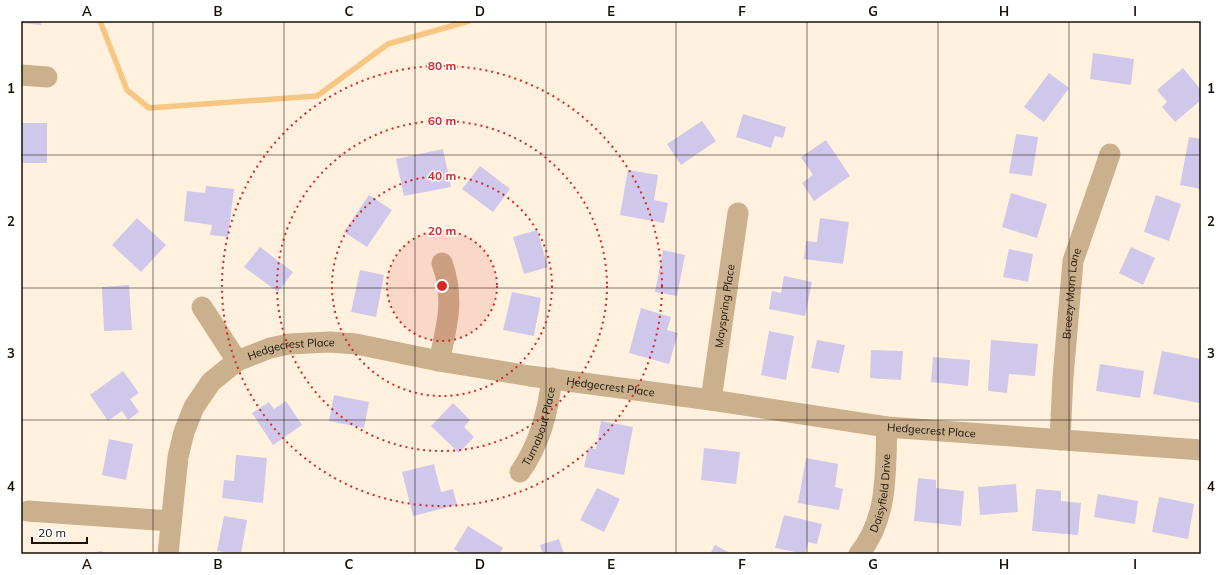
<svg xmlns="http://www.w3.org/2000/svg" width="1222" height="575" font-family="Mulish,sans-serif">
<style>
.lines{fill:none;stroke-linecap:round;stroke-linejoin:round}
.stream{stroke:#f7c683;stroke-width:5.5}
.building{fill:#d0c8ea}
.minor{stroke:#cbb08d;stroke-width:21}
.grid{fill:none;stroke:#191107;stroke-width:1;stroke-opacity:0.55}
.ring{fill:none;stroke:#d62828;stroke-width:2;stroke-dasharray:2 4}
.labels{text-anchor:middle;stroke-width:3;stroke-linejoin:round;paint-order:stroke}
.street-label{font-size:11px;fill:#191107;stroke:#fff}
.centre{fill:#d62828;stroke:#fff;stroke-width:2}
.ring-label{font-size:12px;text-anchor:middle;font-weight:bold;fill:#d62828;stroke:#fff;stroke-width:3;stroke-linejoin:round;paint-order:stroke}
.neatline{fill:none;stroke:#191107;stroke-width:1.5}
.grid-label{font-size:13px;text-anchor:middle;font-weight:bold;fill:#191107}
</style>
<rect width="100%" height="100%" fill="#fff1de"/>
<g class="lines">
<!-- stream -->
<path class="stream" d="M100,21L127,90L149,108L317,96L388,44L469,21"/>
</g>
<!-- building -->
<g class="building">
<path d="M21,21H41V25L21,23Z"/>
<path d="M1093,53L1134,59L1131,85L1090,79Z"/>
<path d="M1183,68L1201,90V100L1175,122L1162,107L1167,102L1157,90Z"/>
<path d="M1049,73L1069,88L1044,122L1024,107Z"/>
<path d="M743,114L786,127L783,138L775,136L771,148L736,137Z"/>
<path d="M702,121L716,141L681,165L667,144Z"/>
<rect x="21" y="123" width="26" height="40"/>
<path d="M1016,134L1038,137L1032,176L1009,173Z"/>
<path d="M1189,137L1201,139V189L1180,185Z"/>
<path d="M826,140L850,176L814,201L802,183L813,175L801,157Z"/>
<path d="M443,149L451,187L404,196L396,159Z"/>
<path d="M480,166L510,189L493,212L462,189Z"/>
<path d="M628,170L658,175L654,200L668,203L664,223L620,215Z"/>
<path d="M206,186L234,189L228,237L210,235L212,225L184,221L187,191L205,193Z"/>
<path d="M1011,193L1047,204L1037,238L1002,227Z"/>
<path d="M369,195L392,210L367,247L344,232Z"/>
<path d="M1156,195L1181,204L1169,241L1144,232Z"/>
<path d="M137,218L166,245L141,272L112,245Z"/>
<path d="M820,218L849,222L843,264L804,259L806,241L817,242Z"/>
<path d="M537,230L548,267L524,274L513,237Z"/>
<path d="M260,247L293,272L278,292L244,267Z"/>
<path d="M1131,247L1155,258L1143,285L1119,273Z"/>
<path d="M1009,249L1033,254L1028,282L1003,277Z"/>
<path d="M663,250L685,255L677,296L655,292Z"/>
<path d="M360,270L384,275L376,317L351,312Z"/>
<path d="M784,276L812,282L805,316L769,309L772,291L781,293Z"/>
<path d="M129,285L132,330L104,331L102,287Z"/>
<path d="M512,292L541,298L534,336L503,330Z"/>
<path d="M641,308L671,317L667,330L678,333L669,364L629,353Z"/>
<path d="M769,331L794,336L786,380L761,375Z"/>
<path d="M817,340L845,345L839,373L811,368Z"/>
<path d="M991,340L1038,344L1035,376L1009,374L1007,393L988,391Z"/>
<path d="M871,350L903,351L901,380L870,378Z"/>
<path d="M1162,351L1201,359V391L1199,403L1153,394Z"/>
<path d="M933,357L970,360L968,386L931,382Z"/>
<path d="M1100,364L1144,371L1140,398L1096,391Z"/>
<path d="M123,371L139,393L130,399L139,412L128,420L122,411L108,421L90,395Z"/>
<path d="M334,395L369,402L364,428L329,421Z"/>
<path d="M286,401L302,425L273,445L252,413L269,402L274,409Z"/>
<path d="M453,403L470,420L464,427L474,437L459,453L431,426Z"/>
<path d="M601,421L633,427L624,475L584,467L588,448L596,449Z"/>
<path d="M109,439L133,444L126,480L102,475Z"/>
<path d="M704,448L740,452L736,484L701,480Z"/>
<path d="M236,455L267,458L263,503L222,498L224,480L234,481Z"/>
<path d="M806,458L838,464L835,487L843,489L839,510L798,503Z"/>
<path d="M434,464L441,492L453,489L457,505L413,516L402,472Z"/>
<path d="M918,478L936,480V488L964,491L961,526L914,521Z"/>
<path d="M1016,484L1018,512L980,515L978,487Z"/>
<path d="M597,488L620,499L604,532L580,520Z"/>
<path d="M1036,489L1061,491V501L1081,503L1078,535L1032,531Z"/>
<path d="M1098,494L1138,501L1135,524L1094,517Z"/>
<path d="M1159,497L1194,504L1188,539L1152,532Z"/>
<path d="M784,515L822,524L817,544L808,542L805,554L775,548Z"/>
<path d="M224,516L247,520L241,554L217,551Z"/>
<path d="M468,526L503,548L499,554H462L454,549Z"/>
<path d="M559,539L564,554H543L540,545Z"/>
<path d="M715,545L732,554H710Z"/>
<path d="M102,551L103,554H90V553Z"/>
</g>
<g class="lines">
<!-- minor -->
<g class="minor">
<path d="M21,75L47,77"/>
<path d="M202,307L237,361"/>
<path d="M439,361C447,326 455,298 442,263"/>
<path id="s1" d="M711,400L738,213"/>
<path id="s2" d="M1060,440L1063,377L1073,261L1110,154"/>
<path id="s3" d="M520,472C540,444 548,412 552,378"/>
<path d="M28,511L171,521"/>
<path id="s4" d="M168,554L178,457L184,432L194,407L211,382L237,361L270,348L289,344L330,342L356,344L439,361L530,376L711,400L887,427L1201,450"/>
<path id="s5" d="M859,554C889,517 885,471 887,427"/>
</g>
</g>
<!-- grid -->
<path class="grid" d="M153,21V554M284,21V554M415,21V554M546,21V554M676,21V554M807,21V554M938,21V554M1069,21V554M21,155H1201M21,288H1201M21,420H1201"/>
<!-- distance rings -->
<circle cx="442" cy="286" r="55" fill="#d62828" fill-opacity=".12"/>
<g class="ring">
<circle cx="442" cy="286" r="55"/>
<circle cx="442" cy="286" r="110"/>
<circle cx="442" cy="286" r="165"/>
<circle cx="442" cy="286" r="220"/>
</g>
<g class="labels">
<!-- street labels -->
<g class="street-label">
<text dy="4" stroke="none"><textPath href="#s2" startOffset="147">Breezy Morn Lane</textPath></text>
<text dy="4" stroke="none"><textPath href="#s1" startOffset="95">Mayspring Place</textPath></text>
<text dy="4" stroke="none"><textPath href="#s4" startOffset="270">Hedgecrest Place</textPath></text>
<text dy="4" stroke="none"><textPath href="#s4" startOffset="594">Hedgecrest Place</textPath></text>
<text dy="4" stroke="none"><textPath href="#s3" startOffset="50">Turnabout Place</textPath></text>
<text dy="4" stroke="none"><textPath href="#s4" startOffset="918">Hedgecrest Place</textPath></text>
<text dy="4" stroke="none"><textPath href="#s5" startOffset="66">Daisyfield Drive</textPath></text>
</g>
</g>
<circle cx="442" cy="286" r="6" class="centre"/>
<g class="ring-label">
<text x="442" y="70">80 m</text>
<text x="442" y="125">60 m</text>
<text x="442" y="180">40 m</text>
<text x="442" y="235">20 m</text>
</g>
<!-- border -->
<rect width="1222" height="575" fill="none" stroke="#ffffff" stroke-width="44"/>
<!-- scale -->
<path d="M32 537v6h55v-6" fill="none" stroke="#191107" stroke-width="2"/>
<text x="38" y="537" font-size="12" fill="#191107" stroke="#ffffff" stroke-width="3" paint-order="stroke">20 m</text>
<rect x="22" y="22" width="1178" height="531" class="neatline"/>
<g class="grid-label">
<text x="87" y="16">A</text>
<text x="218" y="16">B</text>
<text x="349" y="16">C</text>
<text x="480" y="16">D</text>
<text x="611" y="16">E</text>
<text x="742" y="16">F</text>
<text x="873" y="16">G</text>
<text x="1004" y="16">H</text>
<text x="1135" y="16">I</text>
<text x="11" y="93">1</text>
<text x="1211" y="93">1</text>
<text x="11" y="226">2</text>
<text x="1211" y="226">2</text>
<text x="11" y="358">3</text>
<text x="1211" y="358">3</text>
<text x="11" y="491">4</text>
<text x="1211" y="491">4</text>
<text x="87" y="569">A</text>
<text x="218" y="569">B</text>
<text x="349" y="569">C</text>
<text x="480" y="569">D</text>
<text x="611" y="569">E</text>
<text x="742" y="569">F</text>
<text x="873" y="569">G</text>
<text x="1004" y="569">H</text>
<text x="1135" y="569">I</text>
</g>
</svg>
